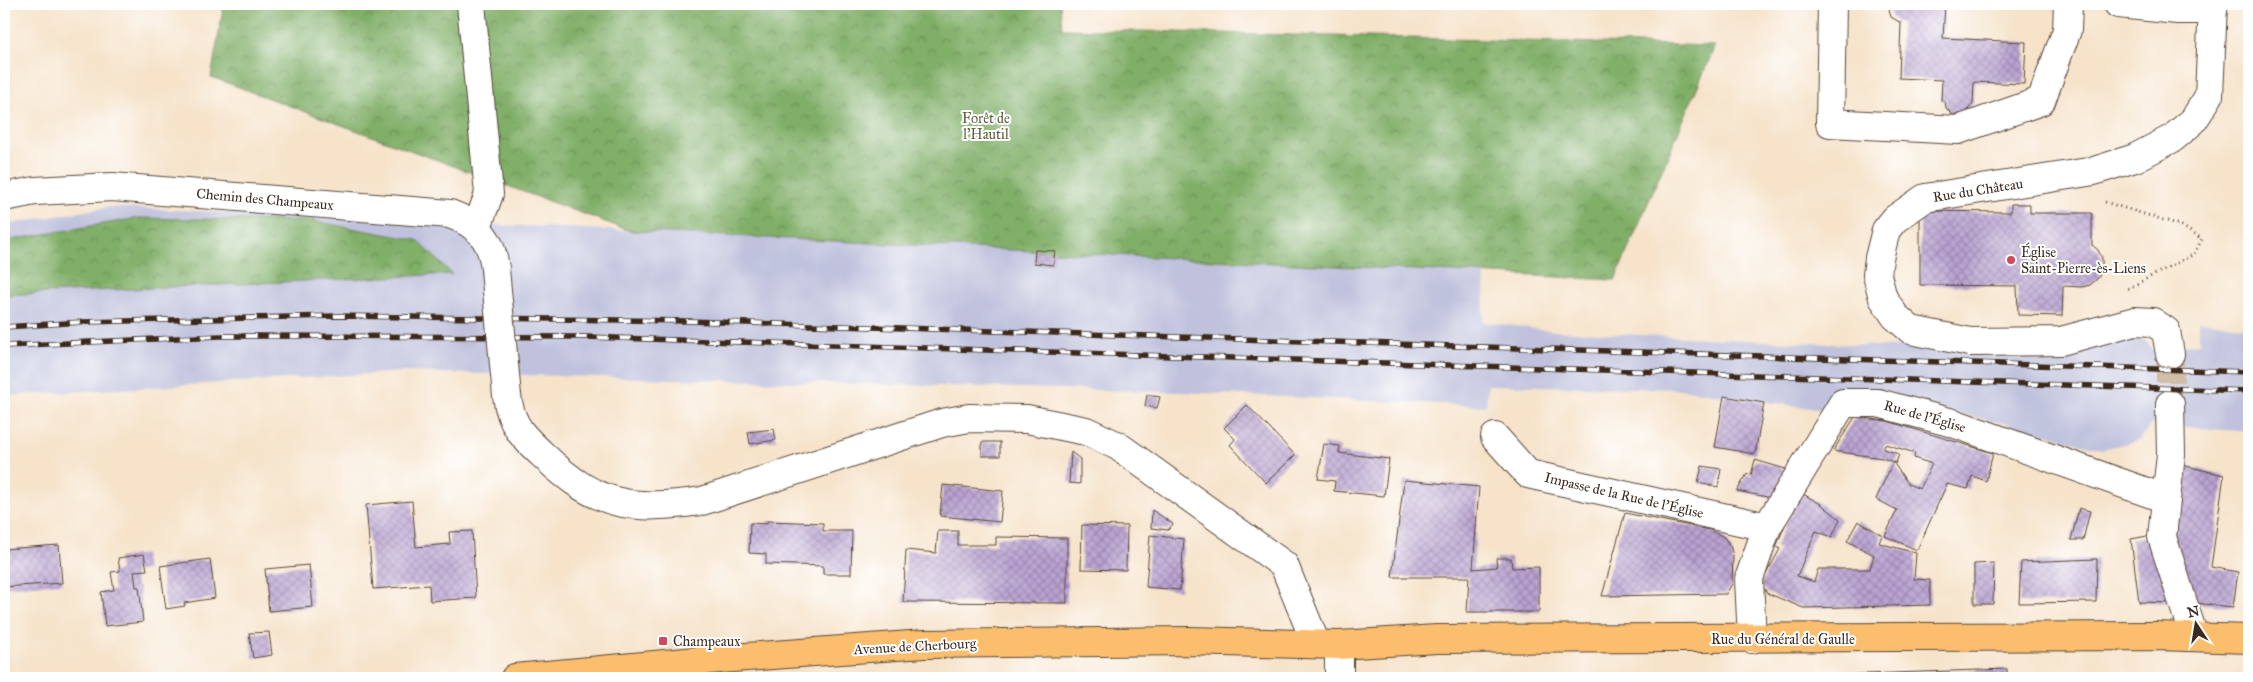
<svg xmlns="http://www.w3.org/2000/svg" width="2253" height="682" font-family="'IM FELL Great Primer',serif">
<style>
.railway{fill:#c0c2dd}
.forest{fill:url(#forest-crowns);stroke:#5e6c43}
.building{fill:url(#building-cross-hatch)}
.lines{fill:none;stroke-linecap:round;stroke-linejoin:round}
.minor-tunnel{stroke:#d1bea8;stroke-width:28;stroke-dasharray:28 14;stroke-linecap:butt}
.minor-casing{stroke:#574638;stroke-width:30}
.major-casing{stroke:#574638;stroke-width:30}
.path{stroke:#574638;stroke-width:3;stroke-dasharray:1 4;stroke-linecap:butt}
.minor{stroke:#fff;stroke-width:28}
.major{stroke:#fbbe6e;stroke-width:28}
.rail-casing{stroke:#3b2a1e;stroke-width:5.5}
.rail{stroke:#fff;stroke-width:4;stroke-dasharray:11;stroke-linecap:butt}
.minor-bridge-casing{stroke:#574638;stroke-width:30;stroke-linecap:butt}
.minor-bridge{stroke:#fff;stroke-width:28}
.poi-dot{fill:#d1495b;stroke:#fff;stroke-width:2}
.labels{text-anchor:middle;stroke-width:4;stroke-linejoin:round;paint-order:stroke}
.park-label{font-size:14px;fill:#595a39;stroke:#fff}
.street-label{font-size:14px;fill:#3b2a1e;stroke:#fff}
.poi-label{font-size:14px;fill:#3b2a1e;stroke:#fff;text-anchor:start}
</style>
<defs>
<pattern id="forest-crowns" width="20" height="18" patternUnits="userSpaceOnUse" patternTransform="scale(1.25)"><rect width="20" height="18" fill="#80af68"/><path d="M2 6a3 3 0 1 1 6 0M12 15a3 3 0 1 1 6 0" fill="none" stroke="#6a8f55"/></pattern>
<pattern id="building-cross-hatch" width="8" height="8" patternUnits="userSpaceOnUse" patternTransform="scale(1.25)"><rect width="8" height="8" fill="#baa3d2"/><path d="M0 0l8 8M0 8l8-8" fill="none" stroke="#9885aa"/></pattern>
</defs>
<rect width="100%" height="100%" fill="#fff"/>
<filter id="ink" filterUnits="userSpaceOnUse"><feTurbulence type="fractalNoise" baseFrequency=".02" numOctaves="2"/><feDisplacementMap in="SourceGraphic" scale="10" xChannelSelector="R" yChannelSelector="G"/><feConvolveMatrix kernelMatrix="1 2 1 2 8 2 1 2 1" color-interpolation-filters="sRGB"/></filter>
<filter id="wash" filterUnits="userSpaceOnUse"><feTurbulence type="fractalNoise" baseFrequency=".0096" numOctaves="4" result="noise"/><feDisplacementMap in="SourceGraphic" scale="20" xChannelSelector="R" yChannelSelector="G"/><feGaussianBlur stdDeviation="1.12" result="paint"/><feColorMatrix in="noise" values="0 0 0 0 0 0 0 0 0 0 0 0 0 0 0 0 0 1.4 0 .05"/><feComposite in="paint" operator="in"/></filter>
<g filter="url(#wash)">
<rect width="100%" height="100%" fill="#f6e3ca"/>
<!-- railway -->
<path class="railway" d="M108,207L630,231L1485,274L1483,322L1555,331L2006,352L2120,338L2145,340L2152,350L2199,343V321L2249,327V432L2151,424L2138,441L2101,449L2005,423L1834,391L1823,410L1680,389L1488,385L1486,406L1178,392L403,372L4,396V225Z"/>
<!-- forest -->
<g class="forest">
<path d="M224,4H1060L1062,29L1715,46L1615,280L630,231L211,77Z"/>
<path d="M138,218L313,221L417,240L452,274L4,295V241Z"/>
</g>
<g id="blocks">
<!-- building -->
<g class="building">
<path d="M1890,4H1945L1943,38L2026,42L2024,84L1974,82L1973,103L1966,113L1953,115L1946,108L1945,102L1941,100L1942,80L1899,78L1901,23L1891,17L1889,10Z"/>
<path d="M2011,204H2030V213H2092V245L2098,250L2102,258V272L2097,279L2090,285L2082,287L2063,286L2062,316L2018,315L2017,286L1920,285V211L2011,212Z"/>
<path d="M1035,250L1055,251L1053,265L1034,263Z"/>
<path d="M1147,395L1160,397L1157,408L1145,406Z"/>
<path d="M1724,396L1764,403L1755,454L1715,447Z"/>
<path d="M1247,405L1295,455L1266,483L1230,445L1235,439L1224,428Z"/>
<path d="M1855,417L1887,421L1993,453L1986,481L1972,476L1968,489L1947,484L1917,550L1885,536L1897,510L1876,499L1893,462L1908,484L1920,489L1932,464L1914,458L1915,453L1885,444L1883,449L1899,454L1896,463L1882,458L1833,451Z"/>
<path d="M774,429L776,440L750,444L748,432Z"/>
<rect x="982" y="442" width="18" height="14"/>
<path d="M1324,444L1340,446L1339,453L1389,459L1384,496L1334,491L1335,481L1318,479Z"/>
<path d="M1071,452L1080,459V484L1069,483Z"/>
<path d="M1755,460L1789,470L1777,499L1737,491L1747,474L1751,475Z"/>
<path d="M2182,465L2224,475L2211,567L2238,572L2233,607L2194,603L2171,535Z"/>
<path d="M1702,466L1721,469L1718,487L1698,483Z"/>
<path d="M1404,480L1479,487L1473,569L1497,567L1496,558H1511L1512,568L1539,567V612H1467L1469,577H1392Z"/>
<path d="M943,485L1003,491L1000,522L940,516Z"/>
<path d="M1803,494L1821,504L1840,519L1832,537L1816,531L1797,576L1814,582L1818,569H1870L1874,555L1847,541L1858,521L1882,535L1879,543L1916,553L1914,579L1930,580V605L1803,608L1767,593L1761,583L1780,549L1776,547L1792,508Z"/>
<path d="M412,501L416,547L450,544L449,532L472,531L476,598L430,601L429,585L373,589L366,505Z"/>
<path d="M2079,508L2090,511L2083,540H2071Z"/>
<path d="M1152,510L1173,524L1168,530L1151,528Z"/>
<path d="M1625,513L1710,530L1724,537L1730,546L1733,555L1732,584L1726,594L1602,596Z"/>
<path d="M767,521L823,523V531H852L851,574H823V566L766,564V554L749,553L750,523L767,524Z"/>
<path d="M1082,525L1127,526L1126,570L1081,569Z"/>
<path d="M938,531H958V545H996V537L1067,538V603L903,602L906,550L936,553Z"/>
<path d="M1150,535L1184,539L1180,590L1146,587Z"/>
<path d="M2153,535L2174,603L2139,602L2131,539Z"/>
<path d="M59,545L62,583L4,587V549Z"/>
<path d="M144,554L147,570L134,571L136,587H139L143,622L105,626L101,592L114,590L111,572L120,571L118,558Z"/>
<path d="M210,559L215,598L184,603L185,606L166,609L160,566Z"/>
<path d="M2097,559L2096,602L2019,603L2021,562Z"/>
<path d="M1994,563L1993,604H1974V564Z"/>
<path d="M309,565L313,607L269,611L265,569Z"/>
<path d="M2248,582H2249V610L2244,609Z"/>
<path d="M269,632L272,655L253,658L249,633Z"/>
<path d="M2007,669V678H1780V677Z"/>
</g>
</g>
</g>
<g filter="url(#ink)">
<use href="#blocks" fill-opacity="0" stroke="#574638" stroke-width="1"/>
<g class="lines">
<!-- minor-tunnel -->
<path class="minor-tunnel" d="M2170,354V404"/>
<!-- minor casing -->
<g class="minor-casing">
<g id="minor">
<path d="M471,4L489,194L477,227"/>
<path d="M1832,4L1830,123L1958,130L2041,101L2067,30L2068,4"/>
<path d="M2118,4L2178,10H2213"/>
<path d="M4,197L35,191L112,187L450,214C478,224 492,239 495,269"/>
<path d="M2170,354L2166,331L2153,322L2135,321L2061,341L1970,342L1911,330L1895,316L1883,298L1877,275L1879,258L1886,230L1895,219L1925,198L2094,171L2135,158L2173,138L2193,121L2209,96L2213,4"/>
<path d="M507,396C511,426 523,437 544,456C597,507 631,511 702,501L942,423L969,418L1027,419L1086,431L1118,446L1284,565L1316,644"/>
<path d="M2170,404L2171,454L2162,537L2194,637"/>
<path d="M1495,437L1528,474L1767,527"/>
<path d="M1752,639L1749,579L1767,527L1843,403H1878L1953,423L2166,499"/>
<path d="M1339,645V678"/>
</g>
</g>
<!-- major casing -->
<g class="major-casing">
<path id="major" d="M515,678L719,659L924,644L1189,641L1339,645L1437,639L2156,636L2249,639"/>
</g>
<!-- path -->
<path class="path" d="M2105,202L2180,225L2202,239L2194,254L2127,289"/>
<!-- minor -->
<use href="#minor" class="minor"/>
<!-- major -->
<use href="#major" class="major"/>
<!-- rail casing -->
<g class="rail-casing">
<g id="rail">
<path d="M4,327L83,322L337,316L688,321L2249,372"/>
<path d="M4,346L220,336L585,337L2249,391"/>
</g>
</g>
<!-- rail -->
<use href="#rail" class="rail"/>
<!-- minor-bridge casing -->
<g class="minor-bridge-casing">
<path id="minor-bridge" d="M495,269L507,396"/>
</g>
<!-- minor-bridge -->
<use href="#minor-bridge" class="minor-bridge"/>
</g>
</g>
<!-- markers -->
<g class="poi-dot">
<circle cx="2011" cy="260" r="5"/>
<rect x="658" y="636" width="10" height="10" rx="2.5"/>
</g>
<g class="labels">
<!-- park labels -->
<g class="park-label">
<text x="986" y="123">Forêt de<tspan x="986" dy="16">l'Hautil</tspan></text>
</g>
<!-- street labels -->
<g class="street-label">
<text transform="translate(1978 190) rotate(-9)" y="5">Rue du Château</text>
<text transform="translate(265 199) rotate(5)" y="5">Chemin des Champeaux</text>
<text transform="translate(1925 416) rotate(16)" y="5">Rue de l'Église</text>
<text transform="translate(1624 495) rotate(13)" y="5">Impasse de la Rue de l'Église</text>
<text x="1783" y="644">Rue du Général de Gaulle</text>
<text transform="translate(915 646) rotate(-3)" y="5">Avenue de Cherbourg</text>
</g>
<!-- poi labels -->
<g class="poi-label">
<text x="2021" y="257">Église<tspan x="2021" dy="16">Saint-Pierre-ès-Liens</tspan></text>
<text x="673" y="646">Champeaux</text>
</g>
</g>
<!-- margin -->
<rect width="2253" height="682" fill="none" stroke="#fff" stroke-width="20"/>
<!-- north arrow -->
<g transform="translate(2196 624) rotate(348)" stroke="#ffffff" stroke-width="4" paint-order="stroke">
<path d="M0-4L9 19L0 12L-9 19Z" fill="#3b2a1e"/>
<text y="-8" font-size="14" font-weight="bold" text-anchor="middle" fill="#3b2a1e">N</text>
</g>
</svg>
